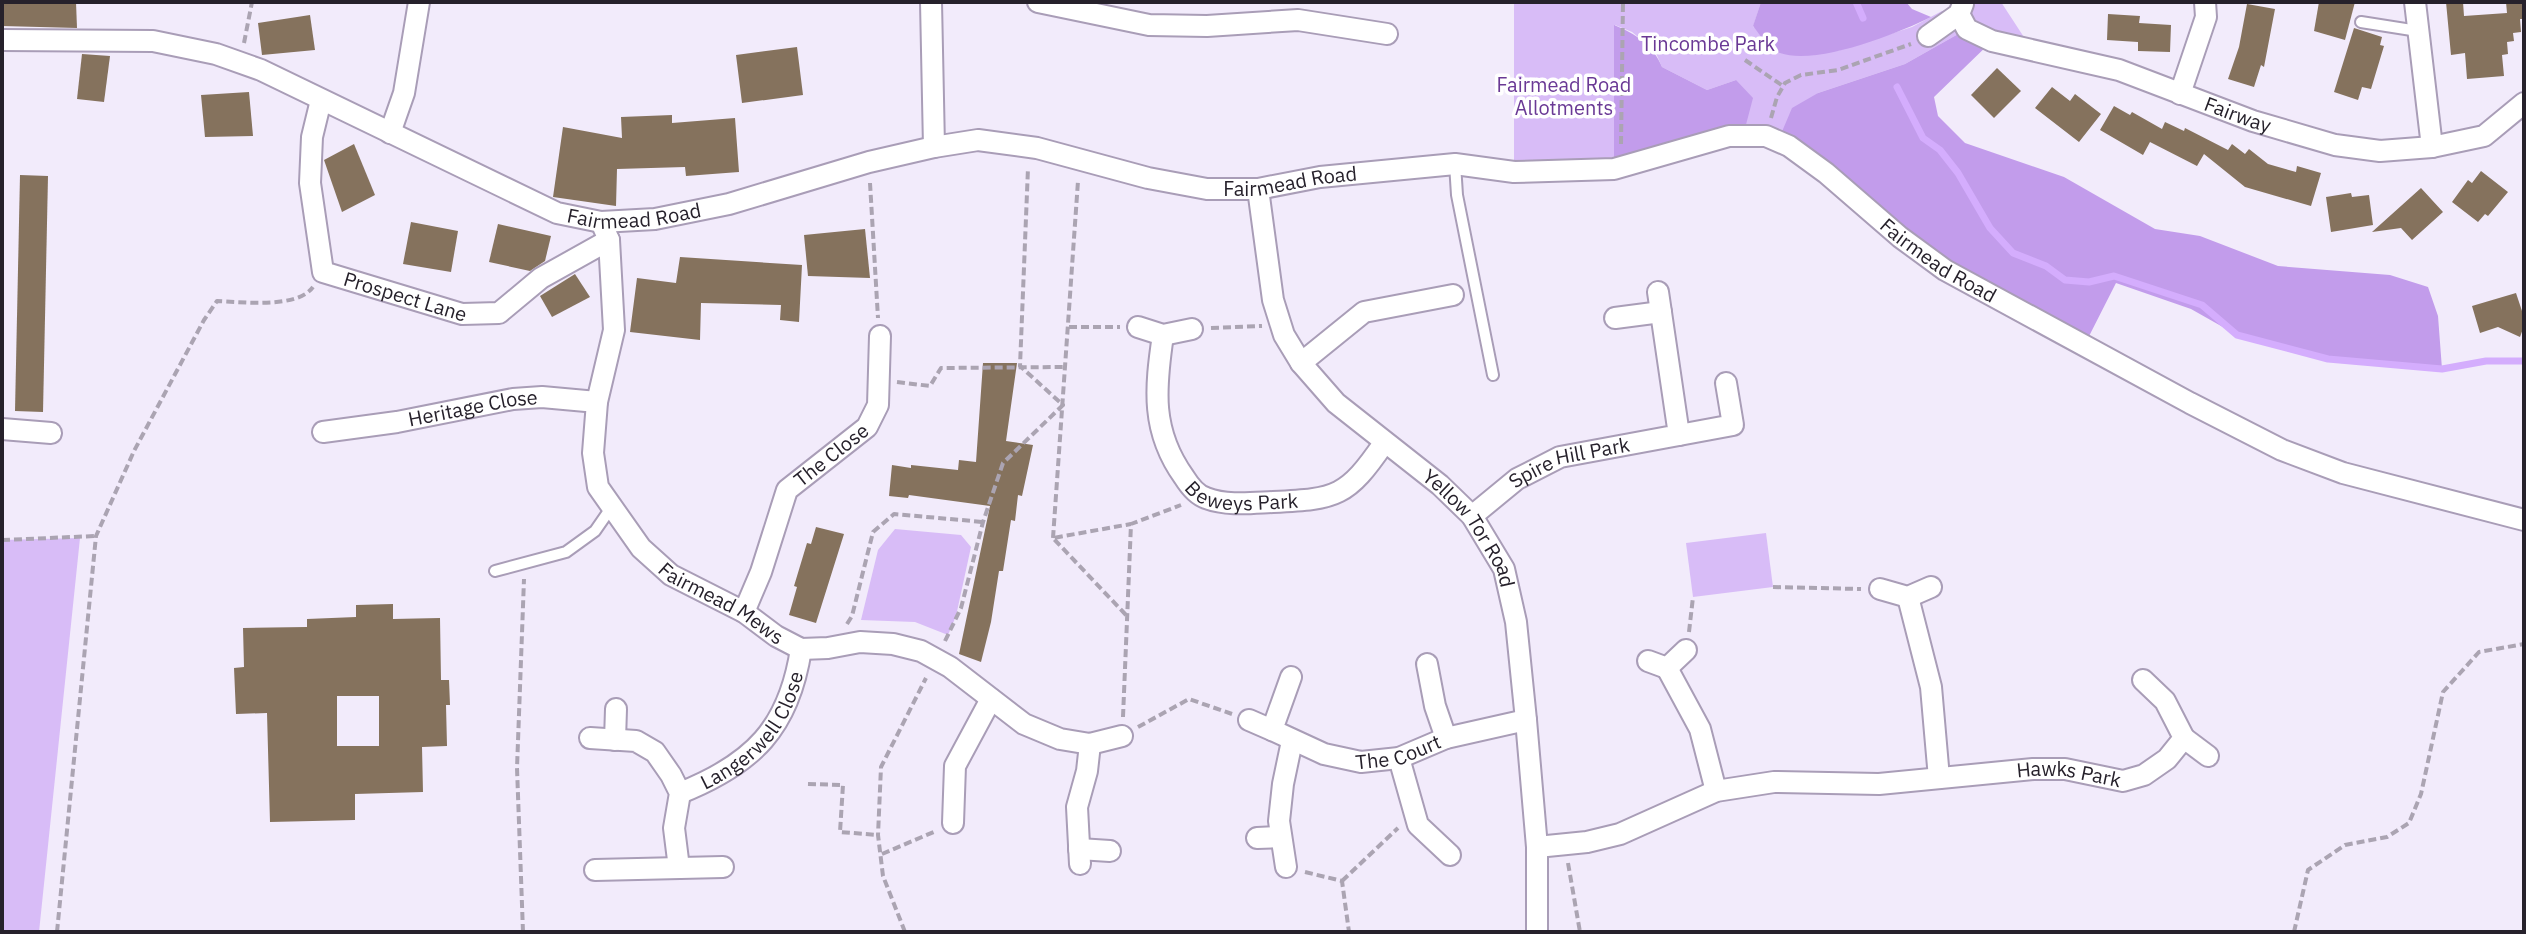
<svg xmlns="http://www.w3.org/2000/svg" width="2526" height="934" font-family="'IBM Plex Sans',sans-serif">
<style>
.green{fill:#d8bcf7}
.forest{fill:#c29ceb}
.lines{fill:none;stroke-linecap:round;stroke-linejoin:round}
.stream{stroke:#d4adfd;stroke-width:7}
.building{fill:#85725d;fill-rule:evenodd}
.lane-casing{stroke:#a99db7;stroke-width:14}
.street-casing{stroke:#a99db7;stroke-width:24}
.path{stroke:#aba4b2;stroke-width:4;stroke-dasharray:8 4;stroke-linecap:butt}
.lane{stroke:#fff;stroke-width:10}
.street{stroke:#fff;stroke-width:20}
.labels{text-anchor:middle;stroke-width:7;stroke-linejoin:round;paint-order:stroke}
.park-label{font-size:20px;fill:#6a3995;stroke:#fff}
.street-label{font-size:20px;fill:#26212b;stroke:#fff}
</style>
<rect width="100%" height="100%" fill="#f2ebfb"/>
<!-- green -->
<g class="green">
<path d="M1514,2H1761L1753,27L1837,51L1912,27L1942,11L1958,14L1964,2H2001L2033,51L1967,29L1905,64L1818,93L1778,141L1743,136L1736,80L1707,90L1662,67L1655,51L1632,32L1615,25L1614,169L1514,172Z"/>
<path d="M895,529L961,535L971,547L956,616L948,635L915,622L861,620L878,550Z"/>
<path d="M1766,533L1773,587L1693,597L1686,543Z"/>
<path d="M80,538L39,932H2V540Z"/>
</g>
<!-- forest -->
<g class="forest">
<path d="M1761,2H1906L1912,9L1931,17C1897,34 1816,66 1780,53C1769,49 1760,35 1753,26Z"/>
<path d="M1614,25C1636,34 1653,45 1662,67L1707,90L1736,80L1753,98L1743,136L1614,169Z"/>
<path d="M1967,29L1992,41L1934,97L1938,116L1965,143L2064,177L2155,229L2200,236L2278,266L2390,275L2428,287L2438,316L2442,369L2342,361L2237,335L2191,309L2116,283L2083,348L1952,275L1778,141L1792,108L1818,93L1905,64Z"/>
</g>
<g class="lines">
<!-- stream -->
<g class="stream">
<path d="M1856,2L1863,18"/>
<path d="M1897,87L1923,138L1940,150L1958,173L1990,228L2013,253L2046,266L2065,280L2089,282L2114,276L2202,305L2237,335L2328,359L2442,369L2486,361H2524"/>
</g>
</g>
<!-- building -->
<g class="building">
<path d="M2,2H76L77,28L2,26Z"/>
<path d="M2319,2H2355L2345,40L2314,31Z"/>
<path d="M2446,2H2463L2464,16L2507,13L2506,2H2524V19H2520L2521,32L2513,33L2514,41L2507,42L2508,54L2502,55L2504,76L2467,79L2465,53L2451,55Z"/>
<path d="M2247,4L2275,9L2264,67L2261,65L2254,87L2228,79L2239,47Z"/>
<path d="M2108,14L2140,16L2139,23L2171,25L2170,52L2138,51V42L2107,40Z"/>
<path d="M310,15L315,50L262,55L258,23Z"/>
<path d="M2354,28L2382,37L2380,45L2384,46L2371,89L2362,87L2358,100L2334,92Z"/>
<path d="M797,47L803,95L742,103L736,55Z"/>
<path d="M82,54L110,56L104,102L77,99Z"/>
<path d="M1997,68L2021,91L1994,118L1971,95Z"/>
<path d="M2052,87L2070,101L2075,94L2101,114L2079,142L2035,108Z"/>
<path d="M249,92L253,136L205,137L201,95Z"/>
<path d="M2114,106L2130,115L2132,112L2162,129L2165,122L2184,131L2185,128L2228,150L2232,144L2245,154L2249,149L2268,164L2296,172L2297,166L2321,173L2311,206L2245,187L2204,154L2197,166L2150,142L2143,155L2100,130Z"/>
<path d="M672,115V123L735,118L739,172L686,176L685,167L617,169L616,206L553,197L563,127L622,138L621,117Z"/>
<path d="M354,144L375,195L342,212L324,160Z"/>
<path d="M2481,171L2508,192L2488,216L2485,214L2478,222L2452,202L2468,180L2472,183Z"/>
<path d="M20,175L48,176L43,412L15,411Z"/>
<path d="M2421,188L2443,212L2412,240L2401,228L2372,232Z"/>
<path d="M2351,193L2352,197L2369,195L2373,225L2331,232L2326,197Z"/>
<path d="M411,222L458,231L451,272L403,264Z"/>
<path d="M498,224L551,236L545,261L530,271L489,262Z"/>
<path d="M865,229L870,278L808,276L804,235Z"/>
<path d="M680,257L802,265L799,322L780,320L781,305L701,303L700,340L630,332L637,278L676,283Z"/>
<path d="M575,274L590,297L552,317L540,296Z"/>
<path d="M2516,293L2524,317V326L2520,337L2498,327L2480,333L2472,306Z"/>
<path d="M983,363H1017L1006,441L1033,445L1022,496L1018,495L1015,521L1011,520L1003,571H999L991,622L981,662L959,654L990,506L909,495L908,498L889,496L892,465L911,468V465L958,470L959,460L976,462Z"/>
<path d="M816,527L844,534L816,623L789,615L797,587L794,586L807,543L811,544Z"/>
<path d="M393,604V619L440,618L441,680H449L450,705H446L447,746L422,747L423,792L355,794V820L270,822L267,713L236,714L234,668L244,667L243,628L307,627V619L356,617V605ZM337,696H379V746H337Z"/>
</g>
<g class="lines">
<!-- lane casing -->
<g class="lane-casing">
<g id="lane">
<path d="M2361,22L2418,31"/>
<path d="M1455,164L1457,195L1493,375"/>
<path d="M495,571L566,552L595,531L611,508"/>
</g>
</g>
<!-- street casing -->
<g class="street-casing">
<g id="street">
<path d="M931,2L934,147"/>
<path d="M1038,2L1149,25L1207,26L1298,20L1387,34"/>
<path d="M2415,2L2432,147"/>
<path id="s1" d="M1959,14L1967,29L1992,41L2119,70L2253,121L2335,145L2380,151L2432,147L2484,136L2524,103"/>
<path d="M1928,36L1959,14L1963,4"/>
<path id="s2" d="M2,40L153,41L216,54L261,70L557,213L601,222L655,219L729,204L869,162L934,147L978,140L1037,148L1148,178L1207,189H1258L1320,177L1455,164L1514,172L1614,169L1729,136H1766L1789,146L1826,173L1900,237L1945,270L2190,403L2282,450L2343,473L2524,520"/>
<path d="M2180,94L2206,17L2205,2"/>
<path id="s3" d="M321,100L312,137L310,183L323,272L462,314L499,313L541,278L609,240"/>
<path d="M390,133L404,93L419,2"/>
<path id="s4" d="M1258,189L1273,300L1284,335L1301,363L1336,403L1440,485L1472,516L1504,569L1516,622L1526,720L1537,847V932"/>
<path id="s5" d="M601,222L609,240L614,330L597,402L593,453L598,487L641,548L671,575L744,612L776,636L801,649L828,648L860,642L893,644L921,651L950,667L1024,724L1060,739L1090,744L1122,736"/>
<path d="M1615,318L1661,312"/>
<path d="M1138,327L1163,335L1192,329"/>
<path id="s6" d="M1163,335C1155,389 1151,431 1184,477C1189,485 1197,495 1206,498C1227,506 1251,503 1273,502C1337,499 1347,497 1384,443"/>
<path d="M1301,363L1364,312L1453,295"/>
<path d="M2,429L51,433"/>
<path id="s7" d="M323,432L397,422L513,399L542,397L597,402"/>
<path d="M1679,435L1733,425L1726,383"/>
<path id="s8" d="M1472,516L1517,479L1560,457L1679,435L1658,292"/>
<path d="M1880,589L1908,597L1931,587"/>
<path d="M1908,597L1931,687L1939,778"/>
<path id="s9" d="M744,612L761,572L787,490L867,427L878,405L880,336"/>
<path d="M1648,661L1667,668L1686,650"/>
<path d="M1427,664L1435,706L1446,738"/>
<path d="M1667,668L1700,729L1716,791"/>
<path id="s10" d="M1291,677L1272,730L1324,754L1361,762L1399,758L1446,738L1526,720"/>
<path d="M1249,720L1272,730"/>
<path d="M590,738L636,741L655,752L671,775L680,793L674,828L679,868"/>
<path d="M2184,738L2208,756"/>
<path d="M615,740L616,709"/>
<path d="M1399,758L1418,825L1450,855"/>
<path id="s11" d="M680,793C753,764 789,728 801,649"/>
<path d="M953,823L955,766L991,699"/>
<path d="M1257,838L1281,837"/>
<path id="s12" d="M1537,847L1587,842L1620,834L1716,791L1774,782L1879,784L2033,769H2065L2123,781L2144,775L2167,759L2184,738L2165,701L2143,680"/>
<path d="M1079,849L1110,851"/>
<path d="M1080,864L1077,807L1087,771L1090,744"/>
<path d="M1286,867L1279,821L1283,784L1292,741"/>
<path d="M595,870L723,867"/>
</g>
</g>
<!-- path -->
<g class="path">
<path d="M244,43L252,2"/>
<path d="M1745,60L1783,86"/>
<path d="M1771,118L1777,97L1785,83L1801,75L1838,70L1911,44"/>
<path d="M1621,144L1623,2"/>
<path d="M870,183L878,318"/>
<path d="M1069,327H1120"/>
<path d="M1211,328L1262,326"/>
<path d="M897,382L930,386L941,368L1065,367"/>
<path d="M1053,538L1078,181"/>
<path d="M2,540L96,536"/>
<path d="M1773,587L1861,589"/>
<path d="M1126,615L1053,538L1131,524"/>
<path d="M847,624L852,616L873,532L894,514L983,522"/>
<path d="M1689,632L1693,597"/>
<path d="M945,641L961,608L983,522L1003,463L1063,405L1020,366L1028,168"/>
<path d="M1123,717L1131,524L1181,505"/>
<path d="M1138,727L1189,699L1232,714"/>
<path d="M808,784L843,785L840,832L878,835"/>
<path d="M882,854L936,831"/>
<path d="M1568,863L1580,932"/>
<path d="M1305,872L1342,881L1349,932"/>
<path d="M1342,881L1398,828"/>
<path d="M57,932L96,536L134,451L204,320L217,301C242,302 297,309 313,287"/>
<path d="M523,932L517,768L524,579"/>
<path d="M905,932L883,876L878,835L881,767L926,678"/>
<path d="M2294,932L2308,870L2345,845L2387,837L2409,823L2421,794L2443,692L2479,652L2524,644"/>
</g>
<!-- lane -->
<use href="#lane" class="lane"/>
<!-- street -->
<use href="#street" class="street"/>
</g>
<g class="labels">
<!-- park labels -->
<g class="park-label">
<text x="1708" y="51">Tincombe Park</text>
<text x="1564" y="92">Fairmead Road<tspan x="1564" dy="23">Allotments</tspan></text>
</g>
<!-- street labels -->
<g class="street-label">
<text dy="7" stroke="none"><textPath href="#s1" startOffset="302">Fairway</textPath></text>
<text dy="7" stroke="none"><textPath href="#s2" startOffset="1342">Fairmead Road</textPath></text>
<text dy="7" stroke="none"><textPath href="#s2" startOffset="670">Fairmead Road</textPath></text>
<text dy="7" stroke="none"><textPath href="#s2" startOffset="2038">Fairmead Road</textPath></text>
<text dy="7" stroke="none"><textPath href="#s3" startOffset="260">Prospect Lane</textPath></text>
<text dy="7" stroke="none"><textPath href="#s7" startOffset="152">Heritage Close</textPath></text>
<text dy="7" stroke="none"><textPath href="#s9" startOffset="186">The Close</textPath></text>
<text dy="7" stroke="none"><textPath href="#s8" startOffset="114">Spire Hill Park</textPath></text>
<text dy="7" stroke="none"><textPath href="#s6" startOffset="214">Beweys Park</textPath></text>
<text dy="7" stroke="none"><textPath href="#s4" startOffset="420">Yellow Tor Road</textPath></text>
<text dy="7" stroke="none"><textPath href="#s5" startOffset="442">Fairmead Mews</textPath></text>
<text dy="7" stroke="none"><textPath href="#s11" startOffset="100">Langerwell Close</textPath></text>
<text dy="7" stroke="none"><textPath href="#s10" startOffset="190">The Court</textPath></text>
<text dy="7" stroke="none"><textPath href="#s12" startOffset="544">Hawks Park</textPath></text>
</g>
</g>
<!-- border -->
<rect width="2526" height="934" fill="none" stroke="#26212b" stroke-width="8"/>
</svg>
